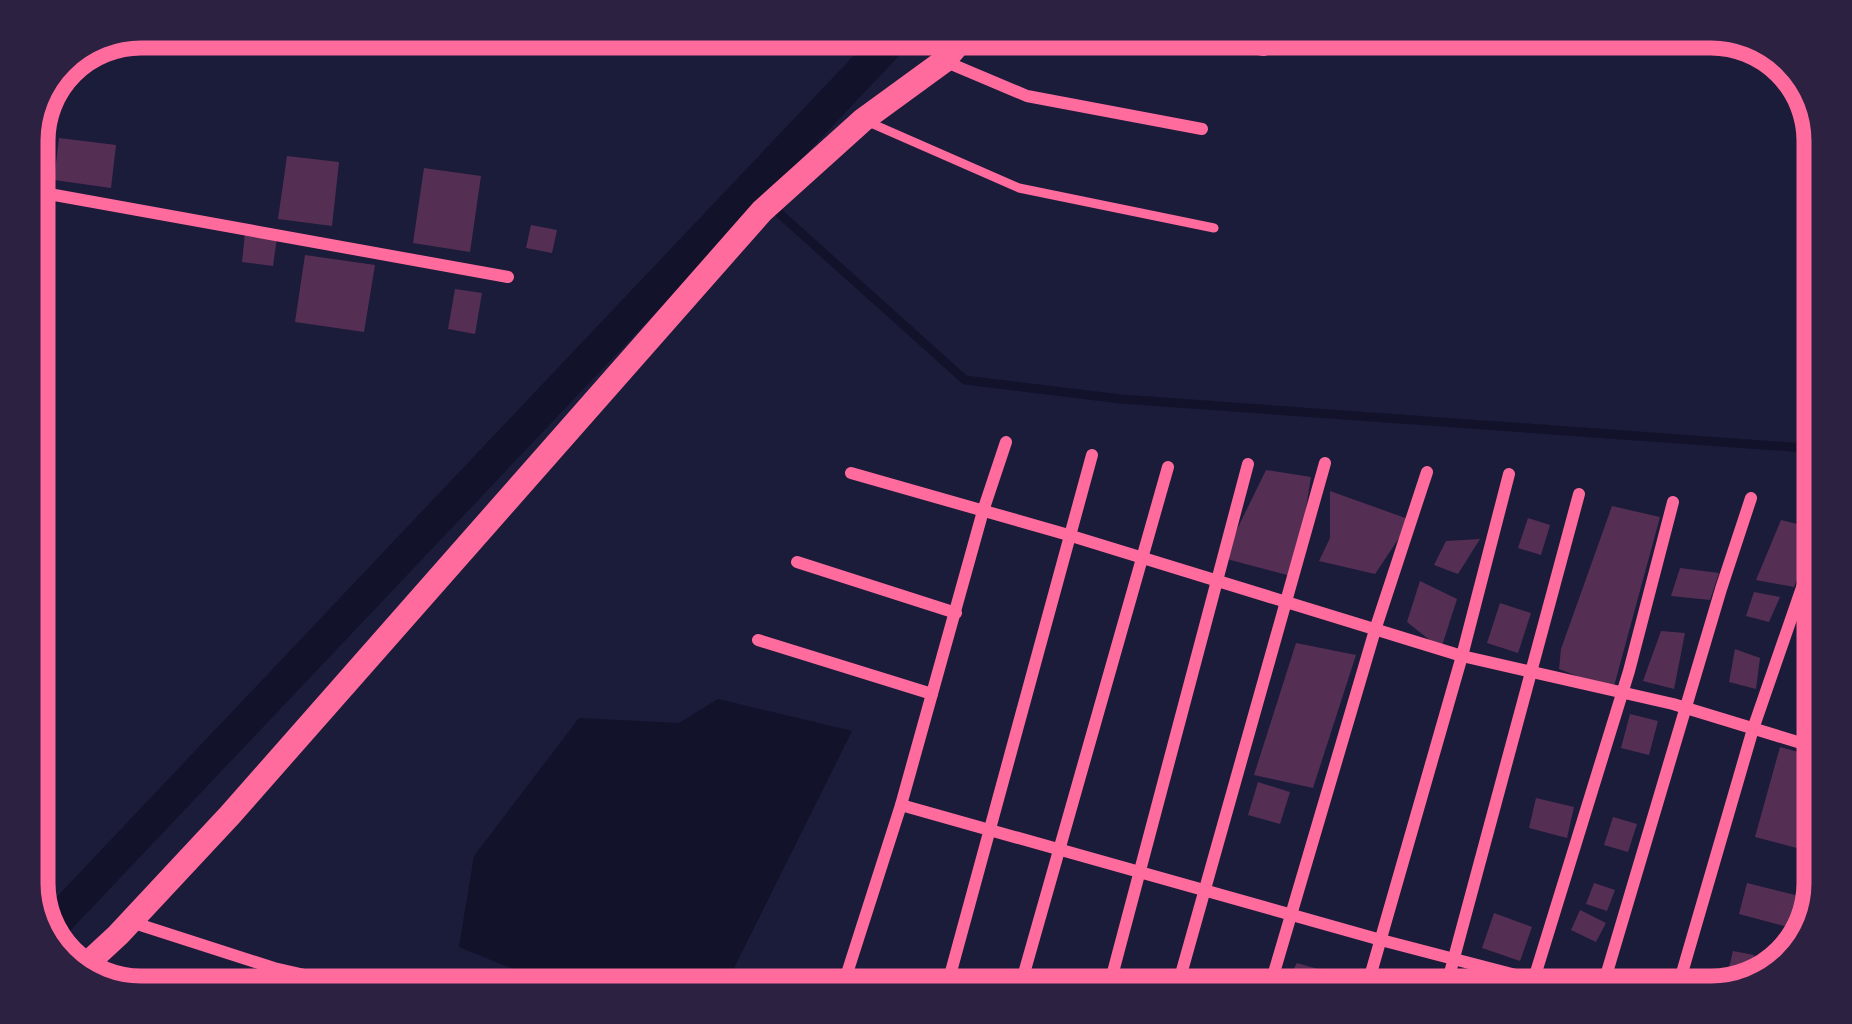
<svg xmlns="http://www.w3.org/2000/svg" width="1852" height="1024" font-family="'Sofia Sans Condensed',sans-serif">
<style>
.water{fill:#12122b}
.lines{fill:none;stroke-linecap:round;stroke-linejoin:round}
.stream{stroke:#12122b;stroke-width:9}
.canal{stroke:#12122b;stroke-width:33}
.building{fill:#542f53}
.service{stroke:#ff6b9d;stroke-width:9}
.minor{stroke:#ff6b9d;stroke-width:12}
.secondary{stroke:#ff6b9d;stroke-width:24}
.rim{fill:none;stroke:#ff6b9d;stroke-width:15}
</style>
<rect width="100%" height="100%" fill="#1b1b3a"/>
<!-- water -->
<path class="water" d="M718,699L852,731L724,988L555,986L459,947L474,856L579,718L679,723Z"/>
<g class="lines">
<!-- stream -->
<path class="stream" d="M751,188L965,380L1121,399L1819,449"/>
<!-- canal -->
<path class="canal" d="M50,928L897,34"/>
</g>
<!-- building -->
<g class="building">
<path d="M48,88L57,91L33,148L27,146V134Z"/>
<path d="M59,138L116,145L111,188L54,180Z"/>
<path d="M287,156L339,162L332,226L278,219Z"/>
<path d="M424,168L481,176L470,252L413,243Z"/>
<path d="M531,225L557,230L552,253L526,248Z"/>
<path d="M245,233L277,237L273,266L242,262Z"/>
<path d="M305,255L375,265L364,332L295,322Z"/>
<path d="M455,289L482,293L475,334L448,329Z"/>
<path d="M1266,470L1311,477L1295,577L1223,558Z"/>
<path d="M1330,491L1411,520L1375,574L1319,561L1330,538Z"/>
<path d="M1612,506L1660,517L1613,690L1559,669L1561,649Z"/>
<path d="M1528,518L1550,525L1541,555L1518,548Z"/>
<path d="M1781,520L1817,529L1794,587L1756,580Z"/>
<path d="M1480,539L1458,574L1434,565L1446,541Z"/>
<path d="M1680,568L1719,573L1710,600L1671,596Z"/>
<path d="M1420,581L1457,599L1441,649L1407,622Z"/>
<path d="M1754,592L1780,597L1769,622L1746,616Z"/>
<path d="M1500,603L1531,613L1518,653L1487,643Z"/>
<path d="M1661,631L1685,633L1674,689L1643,681Z"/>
<path d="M1296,643L1356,655L1313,788L1254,775Z"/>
<path d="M1735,649L1760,658L1756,689L1729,682Z"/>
<path d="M1814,663H1815L1814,704L1802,702Z"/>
<path d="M1630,714L1658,721L1649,755L1621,748Z"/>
<path d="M1780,747L1813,756L1812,835L1808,851L1755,837Z"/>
<path d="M1258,782L1290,792L1280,824L1248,815Z"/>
<path d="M1536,798L1574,807L1567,838L1529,828Z"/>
<path d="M1613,817L1637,824L1628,852L1604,845Z"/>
<path d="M1594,883L1615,890L1607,911L1586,904Z"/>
<path d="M1747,883L1807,898L1788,927L1739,914Z"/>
<path d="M1580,910L1606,923L1596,942L1571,930Z"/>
<path d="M1494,913L1532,927L1520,961L1482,948Z"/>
<path d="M1733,951L1754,955L1748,981L1727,976Z"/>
<path d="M1758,958L1786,964L1769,981L1751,986Z"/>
<path d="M1297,963L1343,976L1340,994L1280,993Z"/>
</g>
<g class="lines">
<!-- service -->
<path class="service" d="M866,121L1019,188L1214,228"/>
<!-- minor -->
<g class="minor">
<path d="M1194,37L1264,50"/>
<path d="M944,61L1027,96L1202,129"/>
<path d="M27,190L508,277"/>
<path d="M851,473L1065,534L1462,656L1673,704L1814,747"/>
<path d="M797,562L956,613"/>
<path d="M758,640L932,694"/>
<path d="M901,805L1381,940L1596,996"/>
<path d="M131,922L274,968L344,984"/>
<path d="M842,989L901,805L983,511L1006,442"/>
<path d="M946,990L1092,455"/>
<path d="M1019,991L1168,467"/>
<path d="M1108,991L1248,464"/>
<path d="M1176,992L1325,463"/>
<path d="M1268,993L1375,630L1427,472"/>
<path d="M1365,994L1462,656L1509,474"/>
<path d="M1444,995L1579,494"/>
<path d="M1529,995L1629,671L1673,502"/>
<path d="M1600,996L1721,589L1751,498"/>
<path d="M1675,997L1753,729L1817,544"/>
</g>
<!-- secondary -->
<path class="secondary" d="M78,972L118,935L230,815L762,211L863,120L944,61L966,35"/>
</g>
<!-- crop -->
<path d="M0 0H1852V1024H0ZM141 48H1711A93 93 0 0 1 1804 141V883A93 93 0 0 1 1711 976H141A93 93 0 0 1 48 883V141A93 93 0 0 1 141 48Z" fill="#2d2142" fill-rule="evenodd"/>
<path class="rim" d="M141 48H1711A93 93 0 0 1 1804 141V883A93 93 0 0 1 1711 976H141A93 93 0 0 1 48 883V141A93 93 0 0 1 141 48Z"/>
</svg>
